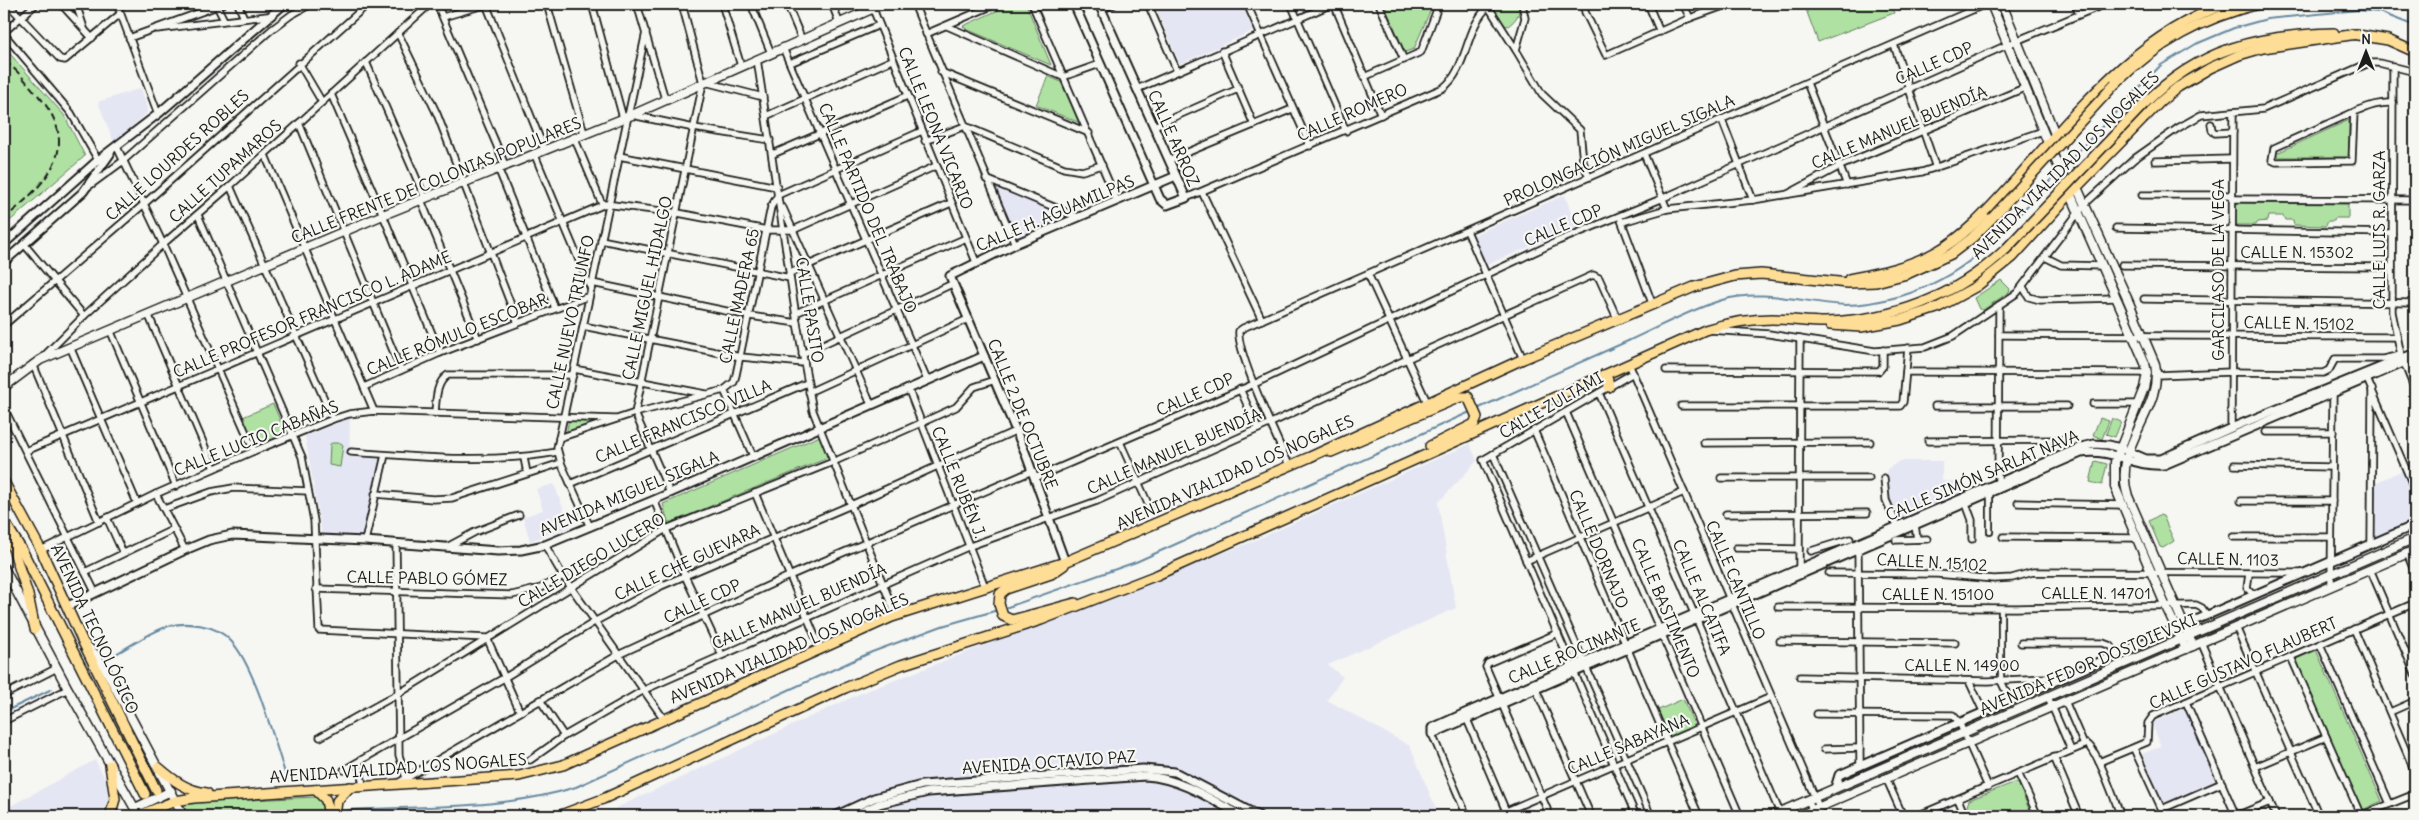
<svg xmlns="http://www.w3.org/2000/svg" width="2419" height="820" font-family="Delius,sans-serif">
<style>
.built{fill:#e4e7f3}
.green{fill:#aee1a2;stroke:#657e5f}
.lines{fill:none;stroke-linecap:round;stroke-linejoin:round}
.stream{stroke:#678aa1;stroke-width:2}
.primary-tunnel{stroke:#d5d5d2;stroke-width:9;stroke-dasharray:9 4.5;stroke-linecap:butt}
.pedestrian-casing{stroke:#1c1c1c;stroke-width:8}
.minor-casing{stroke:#1c1c1c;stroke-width:9}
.tertiary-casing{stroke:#1c1c1c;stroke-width:11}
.secondary-casing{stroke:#1c1c1c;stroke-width:11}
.primary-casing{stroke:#1c1c1c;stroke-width:12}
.trunk-casing{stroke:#1c1c1c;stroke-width:12}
.pedestrian{stroke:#f6f6f2;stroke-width:4.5}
.minor{stroke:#f6f6f2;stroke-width:5.5}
.tertiary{stroke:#f6f6f2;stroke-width:7}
.secondary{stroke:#f6f6f2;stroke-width:8}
.primary{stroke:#fede96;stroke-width:9}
.trunk{stroke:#fede96;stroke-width:9}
.rail{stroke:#1c1c1c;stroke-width:2;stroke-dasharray:8 4;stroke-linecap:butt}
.trunk-bridge-casing{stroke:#1c1c1c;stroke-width:12;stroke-linecap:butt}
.trunk-bridge{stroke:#fede96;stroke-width:9}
.labels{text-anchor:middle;stroke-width:4.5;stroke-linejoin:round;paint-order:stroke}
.street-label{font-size:16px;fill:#1c1c1c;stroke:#f6f6f2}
</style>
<rect width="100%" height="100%" fill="#f6f6f2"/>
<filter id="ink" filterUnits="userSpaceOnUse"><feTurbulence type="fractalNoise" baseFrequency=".02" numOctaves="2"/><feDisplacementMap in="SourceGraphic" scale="10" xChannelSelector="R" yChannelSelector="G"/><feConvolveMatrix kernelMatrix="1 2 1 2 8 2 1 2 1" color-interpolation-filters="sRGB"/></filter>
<g filter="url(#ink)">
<!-- built -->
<g class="built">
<path d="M1154,4H1242L1253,31L1180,64Z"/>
<path d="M141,88L148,109L147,113L114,143L98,102Z"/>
<path d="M998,189L1060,214L1061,218L1018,238L1015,237L997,191Z"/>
<path d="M1565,195L1576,228L1486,265L1473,235Z"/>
<path d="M350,418L349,457L380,458L364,537L322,535L305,436Z"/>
<path d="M1470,444L1477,461L1438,503L1456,608L1328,665L1343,677L1327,700L1410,746L1439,816H580L614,809L859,694L1249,543Z"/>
<path d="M1900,461H1942V481H1962L1966,492L1897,521L1887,498V469Z"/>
<path d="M2403,470L2415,501V520L2376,537L2375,483Z"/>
<path d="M554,484L570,527L530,541L523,517L543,510L536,489Z"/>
<path d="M2183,709L2187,712L2215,781L2164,803L2161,801L2142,754L2161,746L2154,729V722Z"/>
<path d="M95,760L107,782L108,803L102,816H9L5,809Z"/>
</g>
<!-- green -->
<g class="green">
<path d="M1012,4H1026L1051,65L966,29L963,26Z"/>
<path d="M1384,4H1433L1414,49L1405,52Z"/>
<path d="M1489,4H1518C1522,13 1515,21 1508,26L1500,24Z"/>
<path d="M1804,4H1891L1894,13L1818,42Z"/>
<path d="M4,47L64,115L85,156L4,226Z"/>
<path d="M1048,76L1061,82L1080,123L1036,105Z"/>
<path d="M2349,120V157H2278L2275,154Z"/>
<path d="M2235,203L2348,204V218H2335L2334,221H2328L2326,226L2294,225L2293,220H2285L2283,216H2268L2267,221L2258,222L2256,225H2235Z"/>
<path d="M2001,280L2010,289L2009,292L1983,310L1979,309L1974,298Z"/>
<path d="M273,404L286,434L256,448L243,417Z"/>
<path d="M2100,418L2109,421L2102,439L2093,435Z"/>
<path d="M2112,418L2121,422L2115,437L2106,434Z"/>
<path d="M569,419L593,420L594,421L593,424L566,435Z"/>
<path d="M820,436L828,454L825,459L672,522H668L663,504Z"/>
<path d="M332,443H341L343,445L340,467L329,465L330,444Z"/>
<path d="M2095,461L2107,464L2102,485L2090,482Z"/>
<path d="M2159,515L2163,516L2174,541L2163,548L2160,547L2149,521Z"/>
<path d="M2316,650L2382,801L2360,811L2296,659Z"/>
<path d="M1683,699L1695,726L1694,728L1667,738L1656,711Z"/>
<path d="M2013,783H2018L2032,816H1971L1967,806L1969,800Z"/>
<path d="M317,797L324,801L327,816H185L179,803Z"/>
</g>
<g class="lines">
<!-- stream -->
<g class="stream">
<path d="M2069,161L2161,65L2196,44L2234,28L2267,19L2358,10L2379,12L2415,26"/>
<path d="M1477,409C1527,386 1578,363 1628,341C1659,327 1689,310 1722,300C1761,288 1805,303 1845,305C1864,305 1883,301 1901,296C1972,275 2010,224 2058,172"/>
<path d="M1005,608L1136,562L1470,412"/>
<path d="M109,658C124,650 153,630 169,626C188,621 216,625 230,640C255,665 274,741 286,776"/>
<path d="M4,712L52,689"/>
<path d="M349,810C424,806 503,810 576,787L872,652L942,626L998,610"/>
</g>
<!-- primary-tunnel -->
<g class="primary-tunnel">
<path d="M156,790L169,816"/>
<path d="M145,795L156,816"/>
</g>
<!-- pedestrian casing -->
<g class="pedestrian-casing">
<g id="pedestrian">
<path d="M1990,493V532"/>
<path d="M2001,681V608"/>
</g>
</g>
<!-- minor casing -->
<g class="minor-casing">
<g id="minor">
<path d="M8,4L60,59L65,60L120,14"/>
<path d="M61,4L92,38"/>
<path d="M76,4L84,28"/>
<path d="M117,4L158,114"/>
<path d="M238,4L244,18"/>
<path d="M437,4L505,165"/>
<path d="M486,4L544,149"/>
<path d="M547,4L584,133"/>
<path d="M592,4L623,118"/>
<path d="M637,4L665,99"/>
<path d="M722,4L741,66"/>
<path d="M751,4L771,53"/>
<path d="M787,4L802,40"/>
<path d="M832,4L839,22"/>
<path d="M871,4L976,262"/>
<path d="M914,4L1015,244"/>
<path d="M1032,4L1117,201"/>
<path d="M1148,4L1177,71"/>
<path d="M1247,4L1310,146"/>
<path d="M1291,4L1346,131"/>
<path d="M1334,4L1381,115"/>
<path d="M1379,4L1404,60"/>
<path d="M1522,4L1525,18L1516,50L1542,94L1580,130L1583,162L1589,177"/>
<path d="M1590,4L1584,6L1585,12L1606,55L1690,18"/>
<path d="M1648,4L1660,32"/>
<path d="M1683,4L1690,18L1729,4"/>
<path d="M2075,4L2079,14"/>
<path d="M217,6L224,20"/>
<path d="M1488,6L1516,50"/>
<path d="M1102,9L1114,4"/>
<path d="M443,17L487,4"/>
<path d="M947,26L1063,77L1100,64"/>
<path d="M157,29L267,16"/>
<path d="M4,32L36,4"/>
<path d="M398,33L437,114L518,323"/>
<path d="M4,34L71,113L98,160"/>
<path d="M926,34L996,4"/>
<path d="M129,38L223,4"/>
<path d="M1894,45L1936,168"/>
<path d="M783,48L927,380"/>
<path d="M1222,51L1254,125"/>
<path d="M757,59L797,323L813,411L896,616"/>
<path d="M366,62L425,198"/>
<path d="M299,63L322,102"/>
<path d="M790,63L879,25"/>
<path d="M2393,66L2392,312L2401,355L2415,390"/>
<path d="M941,72L1089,133"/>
<path d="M1364,77L1421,52L1439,4"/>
<path d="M705,82L763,97"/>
<path d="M1807,83L1847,185"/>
<path d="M1137,89L1332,4"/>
<path d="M331,94L383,215L440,353"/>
<path d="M2354,112L2352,161L2276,162L2272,160L2274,148L2354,112C2367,107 2378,102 2393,103"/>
<path d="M632,115L694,128L770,140"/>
<path d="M766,116L892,60"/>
<path d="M1722,120L1753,200"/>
<path d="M299,123L401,370"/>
<path d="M2211,124L2212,130L2215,133L2233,132"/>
<path d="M1154,126L1238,89"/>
<path d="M574,137L602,204"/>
<path d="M925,141L965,126L1064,168L1082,171L1102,165"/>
<path d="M117,147L163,244L254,451"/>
<path d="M534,153L591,289"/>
<path d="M773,154L907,96"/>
<path d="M1644,154L1667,209"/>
<path d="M265,155L374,411"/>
<path d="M619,156L777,187"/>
<path d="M1169,160L1292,109"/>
<path d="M2155,161L2232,159"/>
<path d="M498,168L555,308"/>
<path d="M986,179L1078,217"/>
<path d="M89,186L123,161L271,30L291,15L309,5"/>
<path d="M230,186L333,419"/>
<path d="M1202,192L1262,320"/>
<path d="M1788,194L1840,166L2024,88"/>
<path d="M778,195L922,131"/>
<path d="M2142,195H2232"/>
<path d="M1186,198L1443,88C1468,69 1465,28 1488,7"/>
<path d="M2232,199L2415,200"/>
<path d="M421,200L478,339"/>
<path d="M783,208L871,404"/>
<path d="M198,215L302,457L314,521L319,630L487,638L520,712"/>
<path d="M1621,220L1652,303"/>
<path d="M1622,222L1667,209L1753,200L1922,172L2043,131"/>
<path d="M2116,228L2392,233"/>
<path d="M1467,231L1523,359"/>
<path d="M601,240L790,278"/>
<path d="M24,244L84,316"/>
<path d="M2045,257L2061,265L2103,266"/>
<path d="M2122,265L2392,267"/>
<path d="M790,273L951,203"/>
<path d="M1368,274L1427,402"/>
<path d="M592,283L750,316L797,323"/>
<path d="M2023,287L2029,297L2040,300L2116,298"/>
<path d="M2144,299L2415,303"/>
<path d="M796,313L966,238"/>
<path d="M149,316L214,468"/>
<path d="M4,325L144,204L368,4"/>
<path d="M583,326L741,357L804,363"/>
<path d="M1710,330L1769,334L1875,351L1925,347L1953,336L2017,293L2085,204L2134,159L2178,128L2201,115L2263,109L2369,63H2379L2415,72"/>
<path d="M111,332L176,486"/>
<path d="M1999,335L2396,337"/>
<path d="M71,349L137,503"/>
<path d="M802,354L952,284"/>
<path d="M40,360L84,316L163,244L230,186L430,4"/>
<path d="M33,364L99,522"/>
<path d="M1629,364L1819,807"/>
<path d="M574,369L706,394"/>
<path d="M1666,370L1879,371L1883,366V350"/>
<path d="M1906,372L2147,373"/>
<path d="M1633,373L1483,460L1636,816"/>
<path d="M2157,375L2231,372L2323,373L2329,370L2335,359H2383L2401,355"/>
<path d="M2367,379L2415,490"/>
<path d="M364,387L440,353L589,296"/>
<path d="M908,388L985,587"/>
<path d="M1240,389L1258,429"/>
<path d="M809,392L968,319"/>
<path d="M1599,393L1780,813"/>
<path d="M2093,404H2138"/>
<path d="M1681,406H1900L1903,402L1908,348"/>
<path d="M1935,406H2067"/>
<path d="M4,408L95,592"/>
<path d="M1566,412L1740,816"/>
<path d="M435,413C436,400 436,382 448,375H573"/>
<path d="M2231,428L2233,112"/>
<path d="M1534,430L1699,816"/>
<path d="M2266,432H2333"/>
<path d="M559,438L635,413L724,390"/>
<path d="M1928,441L2066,440"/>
<path d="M1120,442L1149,506"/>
<path d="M1704,443L1870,442"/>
<path d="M26,451L605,204L678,213L767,230H793L936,166"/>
<path d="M351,452C419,457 489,464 557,452"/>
<path d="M1493,454L1651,816"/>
<path d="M753,456L724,390L734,382L736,375L771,207L778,195"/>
<path d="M524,458L527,473"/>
<path d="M1289,465C1278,441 1236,352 1239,331L1243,328L1986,4"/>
<path d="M2234,465L2332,467"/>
<path d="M1035,478L1254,384L1558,241L1661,199L2016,41L2105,4"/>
<path d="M1721,478H1869"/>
<path d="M1884,478L1886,500L1897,525"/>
<path d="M1998,483L1999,305"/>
<path d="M570,484L807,383"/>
<path d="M670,493L635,413L703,83L682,4"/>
<path d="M755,493L820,648"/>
<path d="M156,494L185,550"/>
<path d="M375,494L433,499L452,498L561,463"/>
<path d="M654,500L685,576L722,655"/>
<path d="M1965,501L1972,520V539"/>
<path d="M2241,501H2332"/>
<path d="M2018,503L2123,505"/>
<path d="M164,509L211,492L233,488L308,491"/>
<path d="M1726,514L1867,513"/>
<path d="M107,518L123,553"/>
<path d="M1915,525L1917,539"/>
<path d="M590,527L561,463L557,448L646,32"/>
<path d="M2003,537L2137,538"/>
<path d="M2233,537H2331"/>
<path d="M1896,540L1927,539"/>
<path d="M365,541L385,455"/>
<path d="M396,543L399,755L406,778"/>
<path d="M2371,544L2372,389"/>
<path d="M545,545L563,576L664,719"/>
<path d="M447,547L475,532L519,515"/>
<path d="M1858,547L1860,766"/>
<path d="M1736,548L1799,549"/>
<path d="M41,550L156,494L254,451L333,419L349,414L374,411L615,419"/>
<path d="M1811,551L1850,539"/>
<path d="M2407,553L2415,573"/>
<path d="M1526,561L1684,492"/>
<path d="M2370,569L2415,674"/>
<path d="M1799,570L1800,339"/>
<path d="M85,572L174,529"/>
<path d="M1829,573L1937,574L1994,579L2012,578L2033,572L2302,573"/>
<path d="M2249,574L2247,588L2254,595"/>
<path d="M2331,586L2333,394"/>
<path d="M316,589L512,595L541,588L563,576"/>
<path d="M1778,607L2016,608L2196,605L2202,608L2207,615"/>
<path d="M2236,627L2319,816"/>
<path d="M2354,629L2415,772"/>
<path d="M1780,641L1955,643"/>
<path d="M2201,642L2276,816"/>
<path d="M2021,643H2103L2111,646L2116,653"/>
<path d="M2320,644L2390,804"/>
<path d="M2291,657L2361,816"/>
<path d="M1800,677L1988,681L2063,677"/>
<path d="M1969,681L1983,711"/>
<path d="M2001,681L2010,700"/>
<path d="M1535,687L1591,816"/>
<path d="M4,695L57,668"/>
<path d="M2048,697L2071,750"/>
<path d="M540,700L564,736"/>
<path d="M2065,701L2084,745"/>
<path d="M2186,702L2236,816"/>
<path d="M2390,712L2415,701"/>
<path d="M1817,714L1953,715L1959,722L1988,787"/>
<path d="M1466,717L1508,816"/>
<path d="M4,721L68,689"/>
<path d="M1432,734L1467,816"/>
<path d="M320,737L398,694L666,529L833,462L921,423L956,407L974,387L995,380"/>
<path d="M1824,749L1860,748"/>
<path d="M2134,749L2165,816"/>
<path d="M2054,757L2079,816"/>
<path d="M530,760L564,736L644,690L970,546L1097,501L1258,429L1407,359L1593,275L1599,278L1617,318"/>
<path d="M359,762L363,786"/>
<path d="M2099,762L2147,742L2148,723L2153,716L2415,603"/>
<path d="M2255,767L2326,737"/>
<path d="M344,770L504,678L596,621L661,586L851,505L1015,431"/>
<path d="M2018,773L2038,816"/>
<path d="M1886,778L1903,816"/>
<path d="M398,783L620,654L789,576L1032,471"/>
<path d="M1958,799L1965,816"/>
<path d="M1808,800L1815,816"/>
<path d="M2162,809L2222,783"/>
<path d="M1495,816L1771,697"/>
<path d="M1550,816L1486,667L1488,663L1558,633"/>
<path d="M1917,816L2087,744C2098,750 2115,802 2121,816"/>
<path d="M2236,816L2270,802"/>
<path d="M2360,816L2415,794"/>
</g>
</g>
<!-- tertiary casing -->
<g class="tertiary-casing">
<g id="tertiary">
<path d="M1074,4L1160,199L1167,205L1186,198L1099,4"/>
<path d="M4,244L98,160L158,114L284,4"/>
<path d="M4,262L83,192L110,154"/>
<path d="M2415,353L2231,428L2161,459H2146L2120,448L2109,445L2094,444L2081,447L1465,713L1432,728V734L2081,453C2115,448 2130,467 2164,465L2415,358"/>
<path d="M1065,562L1025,452L950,276L1015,244L1176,176"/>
<path d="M68,606L185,550L209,540L232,535L365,541L498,551L521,550L545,545L654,500L984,356"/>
<path d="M1835,788L1839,775L2415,525"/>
<path d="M835,816L874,798L922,785L1143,769L1175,772L1259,816"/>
<path d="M853,816L879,804L928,792L1145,776C1180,778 1211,799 1241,816"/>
</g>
</g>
<!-- secondary casing -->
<g class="secondary-casing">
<g id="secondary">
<path d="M1991,4L2048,143L2145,363L2147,373L2144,388L2115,462V487L2166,607L2186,649"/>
<path d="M2002,4L2075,183L2127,298L2155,364C2164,411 2111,445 2128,496L2193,646"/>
<path d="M4,387L40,360L383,215L632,115L883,4"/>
<path d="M4,568L68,689L139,816"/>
<path d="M86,645L96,655L106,670L183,816"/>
<path d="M135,808L171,791"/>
<path d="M1771,816L2415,538"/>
<path d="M1799,816L2415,550"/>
</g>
</g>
<!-- primary casing -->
<g class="primary-casing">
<g id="primary">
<path d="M4,482L41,550L83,642L156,790"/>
<path d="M4,521L23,552L145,794"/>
<path d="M9,536L28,595L35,629"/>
</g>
</g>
<!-- trunk casing -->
<g class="trunk-casing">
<g id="trunk">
<path d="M2352,34L2388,40L2415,52"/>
<path d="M2115,84C2157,43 2202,18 2259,4"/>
<path d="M2144,104C2200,48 2258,35 2334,33"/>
<path d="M1849,279C1879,273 1909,267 1936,252C1969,234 1994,203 2019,176C2080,108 2137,35 2226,4"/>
<path d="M1830,325L1861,327L1900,320L1937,308L1977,286L2013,257L2071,193L2160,102L2178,87L2210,68L2239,55L2263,48L2357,34"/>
<path d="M1603,375L1608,380L1609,387"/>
<path d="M1331,452L1460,397H1468L1477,417L1474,424L1430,446"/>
<path d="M1064,565L1051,574L1006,589L1000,594L999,604L1003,616L1012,620L1075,603"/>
<path d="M158,767C173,780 187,791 207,793"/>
<path d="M316,790L326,800L329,816"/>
<path d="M110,816L115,799L110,765"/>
<path d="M138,816L175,801L194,798L519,776L563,765L892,617L1065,562L1310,457L1523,359L1694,287L1735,276L1761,274L1848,283L1876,282L1907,274L1951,254L1972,238L1992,218"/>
<path d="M335,816L337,801L350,787"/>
<path d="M558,816L603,799L845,688L901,665L1041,620L1157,575L1705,330C1727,323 1749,319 1772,319C1790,319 1807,322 1825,322C1894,320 1957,296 2007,248"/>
</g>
</g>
<!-- pedestrian -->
<use href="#pedestrian" class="pedestrian"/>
<!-- minor -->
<use href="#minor" class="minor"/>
<!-- tertiary -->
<use href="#tertiary" class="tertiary"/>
<!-- secondary -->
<use href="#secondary" class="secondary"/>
<!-- primary -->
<use href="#primary" class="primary"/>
<!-- trunk -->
<use href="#trunk" class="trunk"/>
<!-- rail -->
<path class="rail" d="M4,61C17,69 26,82 36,93C85,147 47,182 4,219"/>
<!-- trunk-bridge casing -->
<g class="trunk-bridge-casing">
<g id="trunk-bridge">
<path d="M1992,218L2115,84"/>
<path d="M2007,248L2144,104"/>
</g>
</g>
<!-- trunk-bridge -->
<use href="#trunk-bridge" class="trunk-bridge"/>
</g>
</g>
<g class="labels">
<!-- street labels -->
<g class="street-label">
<text transform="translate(1934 63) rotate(-24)" y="6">CALLE CDP</text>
<text transform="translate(1352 112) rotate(-24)" y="6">CALLE ROMERO</text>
<text transform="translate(1899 127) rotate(-23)" y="6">CALLE MANUEL BUENDÍA</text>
<text transform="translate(936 128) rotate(68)" y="6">CALLE LEONA VICARIO</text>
<text transform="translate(1174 138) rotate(66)" y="6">CALLE ARROZ</text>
<text transform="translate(1619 150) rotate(-24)" y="6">PROLONGACIÓN MIGUEL SIGALA</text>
<text transform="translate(177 155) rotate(-42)" y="6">CALLE LOURDES ROBLES</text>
<text transform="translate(2065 165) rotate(-45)" y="6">AVENIDA VIALIDAD LOS NOGALES</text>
<text transform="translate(225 171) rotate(-42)" y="6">CALLE TUPAMAROS</text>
<text transform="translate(436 180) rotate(-22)" y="6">CALLE FRENTE DE COLONIAS POPULARES</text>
<text transform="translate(868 208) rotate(67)" y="6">CALLE PARTIDO DEL TRABAJO</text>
<text transform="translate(1055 213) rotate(-23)" y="6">CALLE H. AGUAMILPAS</text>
<text transform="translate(1563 225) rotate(-23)" y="6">CALLE CDP</text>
<text transform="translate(2379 230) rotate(-90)" y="6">CALLE LUIS R. GARZA</text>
<text x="2297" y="258">CALLE N. 15302</text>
<text transform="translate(2218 270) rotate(-90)" y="6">GARCILASO DE LA VEGA</text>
<text transform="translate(647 288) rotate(-78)" y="6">CALLE MIGUEL HIDALGO</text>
<text transform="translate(739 296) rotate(-78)" y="6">CALLE MADERA 65</text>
<text transform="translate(810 310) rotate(81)" y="6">CALLE PASITO</text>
<text transform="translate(312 314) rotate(-23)" y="6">CALLE PROFESOR FRANCISCO L. ADAME</text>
<text transform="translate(570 322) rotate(-78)" y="6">CALLE NUEVO TRIUNFO</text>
<text transform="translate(2299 323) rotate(1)" y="6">CALLE N. 15102</text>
<text transform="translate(457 334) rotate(-22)" y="6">CALLE RÓMULO ESCOBAR</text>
<text transform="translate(1195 394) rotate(-24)" y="6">CALLE CDP</text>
<text transform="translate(1551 405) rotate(-30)" y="6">CALLE ZULTAMI</text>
<text transform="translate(1023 414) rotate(68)" y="6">CALLE 2 DE OCTUBRE</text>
<text transform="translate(683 421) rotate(-23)" y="6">CALLE FRANCISCO VILLA</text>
<text transform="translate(256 438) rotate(-22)" y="6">CALLE LUCIO CABAÑAS</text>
<text transform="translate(1174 451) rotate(-24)" y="6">CALLE MANUEL BUENDÍA</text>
<text transform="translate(1235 472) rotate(-24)" y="6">AVENIDA VIALIDAD LOS NOGALES</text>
<text transform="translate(1982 475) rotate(-23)" y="6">CALLE SIMÓN SARLAT NAVA</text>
<text transform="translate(959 482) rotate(68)" y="6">CALLE RUBÉN J.</text>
<text transform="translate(629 493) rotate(-23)" y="6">AVENIDA MIGUEL SIGALA</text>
<text transform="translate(1599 549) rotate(67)" y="6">CALLE DORNAJO</text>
<text transform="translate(2228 559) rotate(1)" y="6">CALLE N. 1103</text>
<text transform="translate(591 560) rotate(-31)" y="6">CALLE DIEGO LUCERO</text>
<text transform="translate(687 562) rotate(-25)" y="6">CALLE CHE GUEVARA</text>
<text transform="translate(1932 562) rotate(3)" y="6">CALLE N. 15102</text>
<text transform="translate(427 578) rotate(1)" y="6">CALLE PABLO GÓMEZ</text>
<text transform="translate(1736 580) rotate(67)" y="6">CALLE CANTILLO</text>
<text x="2096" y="599">CALLE N. 14701</text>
<text x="1938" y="600">CALLE N. 15100</text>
<text transform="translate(1702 597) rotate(67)" y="6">CALLE ALCATIFA</text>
<text transform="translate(702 601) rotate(-25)" y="6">CALLE CDP</text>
<text transform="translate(799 606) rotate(-24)" y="6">CALLE MANUEL BUENDÍA</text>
<text transform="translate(1666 608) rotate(67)" y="6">CALLE BASTIMENTO</text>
<text transform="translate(95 629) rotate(65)" y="6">AVENIDA TECNOLÓGICO</text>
<text transform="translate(789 648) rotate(-23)" y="6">AVENIDA VIALIDAD LOS NOGALES</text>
<text transform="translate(1574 651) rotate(-23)" y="6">CALLE ROCINANTE</text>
<text transform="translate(2243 663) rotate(-24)" y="6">CALLE GUSTAVO FLAUBERT</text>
<text transform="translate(2088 664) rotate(-23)" y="6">AVENIDA FEDOR DOSTOIEVSKI</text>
<text x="1962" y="671">CALLE N. 14900</text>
<text transform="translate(1628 744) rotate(-23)" y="6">CALLE SABAYANA</text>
<text transform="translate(1049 762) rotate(-4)" y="6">AVENIDA OCTAVIO PAZ</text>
<text transform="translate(398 768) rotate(-4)" y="6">AVENIDA VIALIDAD LOS NOGALES</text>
</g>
</g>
<!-- margin -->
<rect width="2419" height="820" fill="none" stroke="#f6f6f2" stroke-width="20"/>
<rect x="10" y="10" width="2399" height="800" fill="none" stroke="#1c1c1c" stroke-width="2" filter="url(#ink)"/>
<!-- north arrow -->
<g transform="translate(2366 52)" stroke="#f6f6f2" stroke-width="4" paint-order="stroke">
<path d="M0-4L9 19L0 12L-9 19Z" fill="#1c1c1c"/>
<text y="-8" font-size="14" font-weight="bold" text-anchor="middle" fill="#1c1c1c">N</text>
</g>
</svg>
